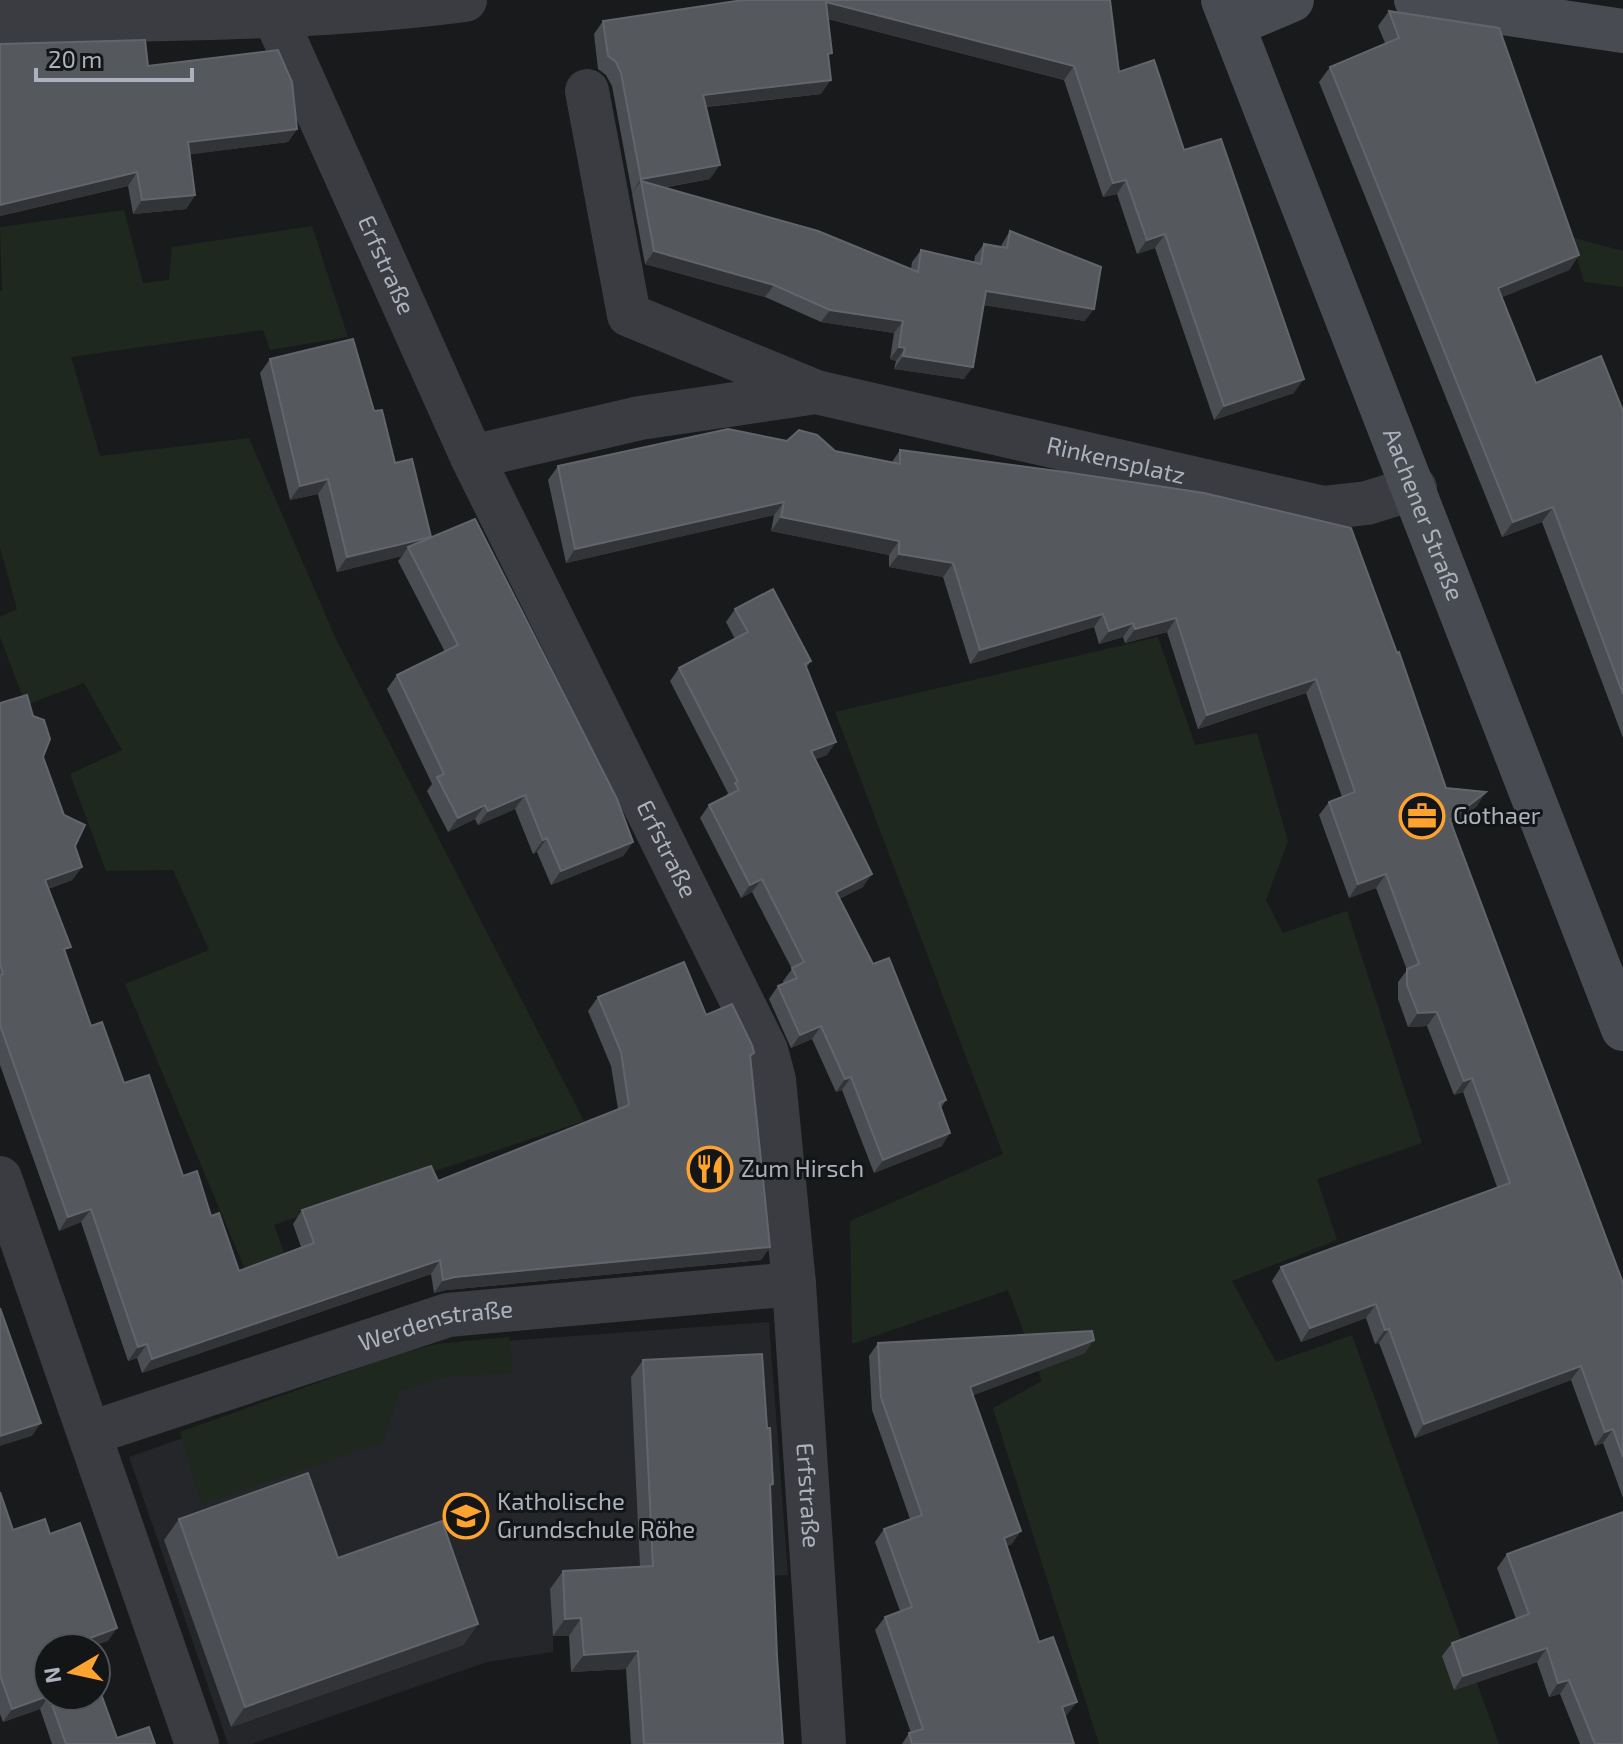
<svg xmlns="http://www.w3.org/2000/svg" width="1623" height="1744" font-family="'Exo 2',sans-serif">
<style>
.built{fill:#252629}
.green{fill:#1f281f}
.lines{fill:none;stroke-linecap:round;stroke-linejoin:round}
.minor{stroke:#3a3c41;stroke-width:44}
.secondary{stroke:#484b52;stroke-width:44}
.wall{fill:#4a4d51}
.shaded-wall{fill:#323437}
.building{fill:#55585d;stroke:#62666c;stroke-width:2}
.labels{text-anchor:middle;stroke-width:6;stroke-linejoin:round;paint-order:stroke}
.street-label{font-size:24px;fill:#abb2bd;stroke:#141517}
.poi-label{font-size:24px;fill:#abb2bd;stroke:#141517;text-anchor:start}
</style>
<rect width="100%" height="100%" fill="#191a1c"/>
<!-- built -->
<path class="built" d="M769,1322L788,1575L685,1581L603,1634L553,1636V1652L487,1662L252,1744H228L129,1457L447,1345Z"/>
<!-- green -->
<g class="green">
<path d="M124,210L143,283L169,280L172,247L312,226L348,337L270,350L263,330L71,357L100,456L249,438L336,639L584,1121L274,1225L289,1266L249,1279L125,984L209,950L173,870L106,871L70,774L122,750L84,683L26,705L0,637V617L17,609L0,548V291L2,290L0,227Z"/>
<path d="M1571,237L1623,251V287L1584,282Z"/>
<path d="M1158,637L1195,745L1257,733L1288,841L1266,900L1283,933L1347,911L1422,1143L1317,1179L1337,1240L1232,1281L1276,1362L1352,1335L1499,1744H1099L993,1408L1042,1381L1008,1290L852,1344L850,1221L1003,1154L835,712Z"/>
<path d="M509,1337L513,1373L445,1377L400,1391L382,1443L201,1504L180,1432L398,1354L436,1344Z"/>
</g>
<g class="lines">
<!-- minor -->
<g class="minor">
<path id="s1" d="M274,15L472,457L766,1050L774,1080L794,1284L824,1744"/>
<path d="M0,22C155,19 312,20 465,0"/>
<path d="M587,91L629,315L814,391"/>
<path id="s2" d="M472,457L640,418L816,392L1323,508L1367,503L1415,488"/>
<path d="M0,1178L197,1744"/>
<path id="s3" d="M91,1433L448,1315L794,1284"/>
</g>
<!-- secondary -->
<g class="secondary">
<path id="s4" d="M1223,0L1623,1029"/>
<path d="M1416,0L1623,31"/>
<path d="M1233,25L1292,0"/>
</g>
</g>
<!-- wall -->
<g class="wall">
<path d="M743,0L1119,72L1184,150L1294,393L1214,420L1155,248L1137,254L1117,194L1103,197L1064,80L828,19V58L821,94L706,107L710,179L662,188L911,269L912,262L921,250L974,262L975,256L984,244L1001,247L1002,244L1010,231L1085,321L984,305L964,379L894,369L896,361L890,359L894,333L821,322L765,297L645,264L632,194L633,193H632L612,86L606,75L598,69L594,34L603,21Z"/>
<path d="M1389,11L1579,255L1569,270L1502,297L1536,383L1623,411V738L1542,522L1502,537L1319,82L1330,67L1385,43L1378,26Z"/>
<path d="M0,44L148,66L297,129L288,142L190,154L195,195L186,209L133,214L128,186L0,216Z"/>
<path d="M270,359L374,411L395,463L431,537L633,842L623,856L551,885L537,852L533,854L515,809L478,825L475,819L448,832L427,791L432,784L387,689L397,675L445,652L398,561L402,556L337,572L318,494L290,500L260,373Z"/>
<path d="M900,450L1065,472L1446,788L1477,806L1452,825L1623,1283V1498L1603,1443L1595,1446L1571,1380L1415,1438L1379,1343L1375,1344L1366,1318L1301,1342L1272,1281L1281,1267L1497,1187L1463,1092L1454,1095L1427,1026L1408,1027L1398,999V982L1407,970L1376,888L1349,898L1319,815L1329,802L1342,797L1306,693L1198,729L1167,632L1125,643L1123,637L1099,644L1094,627L970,664L943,577L889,567V555L771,531L774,515L566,563L548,480L558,466L835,451L892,462Z"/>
<path d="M735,609L811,661L806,668L827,755L815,759L863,887L839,899L946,1100L941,1108L942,1146L874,1173L842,1090L836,1092L812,1039L791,1048L769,999L778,986L784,984L783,981L792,969L752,892L741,898L700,818L709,805L726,796L728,793L670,681L679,668L735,639L726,622Z"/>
<path d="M0,703L43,757L82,867L72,880L48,889L66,954L91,1026L124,1083L183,1176L211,1216L239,1271L301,1247L293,1224L302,1210L438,1181L618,1109L611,1066L588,1011L598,997L706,1015L754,1053L751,1058L770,1247L761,1260L446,1290L434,1293L431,1274L142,1373L137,1358L128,1361L81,1222L59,1231L0,1065Z"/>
<path d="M878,1343L1085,1353L973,1395L1012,1544L1007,1546L1039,1642L1067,1715L1065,1716L1074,1744H902L909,1733H911L875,1630L885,1617L900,1611L875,1542L884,1529L910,1519L872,1410L869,1356Z"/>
<path d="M643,1360L770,1489L777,1656L783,1744H631L626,1669L571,1672L569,1636H553L550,1589L563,1571L640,1567L631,1377Z"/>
<path d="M0,1492L13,1530L50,1534L108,1641L48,1648L117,1738L155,1744H52L40,1709L3,1722L0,1714Z"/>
<path d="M179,1519L338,1558L478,1624L463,1645L231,1727L164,1540Z"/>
<path d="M1507,1554L1623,1744H1580L1560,1694L1549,1697L1537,1662L1454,1690L1442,1656L1452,1643L1516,1619L1497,1568Z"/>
</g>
<!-- shaded-wall -->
<g class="shaded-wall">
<path d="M826,2L1074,66L1064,80L817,16Z"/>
<path d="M831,80L821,94L694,108L703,95Z"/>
<path d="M297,129L288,142L179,156L188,142Z"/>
<path d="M720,165L710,179L642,191L641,181L632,193L641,179Z"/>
<path d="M137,172L128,186L0,216V205Z"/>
<path d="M1126,180L1117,194L1103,197L1113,183Z"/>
<path d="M195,195L186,209L133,214L142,200Z"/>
<path d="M1165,234L1155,248L1137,254L1147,240Z"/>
<path d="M654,251L774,285L765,297L645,264Z"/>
<path d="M1579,255L1569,270L1488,303L1498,288Z"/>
<path d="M986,291L1094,309L1085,321L977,304Z"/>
<path d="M830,310L903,321L894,333L821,322Z"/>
<path d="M899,347L905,348L896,361L890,359Z"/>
<path d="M903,356L973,367L964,379L894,369Z"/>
<path d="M1304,379L1294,393L1214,420L1224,406Z"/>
<path d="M328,479L318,494L290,500L300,486Z"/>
<path d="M784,502L774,515L566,563L575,549Z"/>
<path d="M1553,507L1542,522L1502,537L1513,522Z"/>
<path d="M781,517L899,541L889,555L771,531Z"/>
<path d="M431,537L408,547L402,556L337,572L347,557Z"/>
<path d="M899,554L953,563L943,577L889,567Z"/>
<path d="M1103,614L1094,627L970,664L980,650Z"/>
<path d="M1176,618L1167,632L1125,643L1135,629Z"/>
<path d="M1133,623L1123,637L1099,644L1109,631Z"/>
<path d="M1316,679L1306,693L1198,729L1207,715Z"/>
<path d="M836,742L827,755L802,764L811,751Z"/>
<path d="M1486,792L1477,806L1441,834L1450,820Z"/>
<path d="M525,795L515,809L478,825L488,811Z"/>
<path d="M485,805L475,819L448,832L458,818Z"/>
<path d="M547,838L537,852L533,854L543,840Z"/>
<path d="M633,842L623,856L551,885L561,871Z"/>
<path d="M82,867L72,880L35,893L45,880Z"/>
<path d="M872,874L863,887L826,905L836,892Z"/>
<path d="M1386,874L1376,888L1349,898L1358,884Z"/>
<path d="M762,879L752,892L741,898L750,885Z"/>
<path d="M1437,1012L1427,1026L1408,1027L1418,1013Z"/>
<path d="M821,1026L812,1039L791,1048L800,1035Z"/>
<path d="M851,1077L842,1090L836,1092L845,1079Z"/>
<path d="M1472,1078L1463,1092L1454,1095L1464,1081Z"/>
<path d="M950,1133L942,1146L874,1173L883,1160Z"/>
<path d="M91,1209L81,1222L59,1231L68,1217Z"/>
<path d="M770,1247L761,1260L446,1290L434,1293L443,1280L455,1277Z"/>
<path d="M440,1260L431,1274L142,1373L152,1359Z"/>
<path d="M1376,1304L1366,1318L1301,1342L1310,1328Z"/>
<path d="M1389,1329L1379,1343L1375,1344L1385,1330Z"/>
<path d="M1094,1340L1085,1353L961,1400L970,1387Z"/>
<path d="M147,1344L137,1358L128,1361L138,1347Z"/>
<path d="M1581,1366L1571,1380L1415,1438L1424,1424Z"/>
<path d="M41,1423L32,1436L0,1446V1436Z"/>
<path d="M1613,1429L1603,1443L1595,1446L1605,1432Z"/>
<path d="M1021,1531L1012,1544L995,1551L1004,1538Z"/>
<path d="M581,1618L569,1636H553L565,1619Z"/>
<path d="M478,1624L463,1645L231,1727L245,1707Z"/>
<path d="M117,1628L108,1641L88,1648H77L82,1641Z"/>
<path d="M1547,1648L1537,1662L1454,1690L1463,1676Z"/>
<path d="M638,1651L626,1669L571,1672L584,1655Z"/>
<path d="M1569,1680L1560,1694L1549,1697L1558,1683Z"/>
<path d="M49,1696L40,1709L3,1722L12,1709Z"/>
<path d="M1077,1702L1067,1715L1052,1720L1062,1707Z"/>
</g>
<!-- building -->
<g class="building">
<path d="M743,0H1110L1119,72L1154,60L1184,150L1221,139L1304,379L1224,406L1165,234L1147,240L1126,180L1113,183L1074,66L826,2L832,53L828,54L831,80L703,95L720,165L641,179L621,73L616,62L608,56L603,21Z"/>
<path d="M1389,11L1499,28L1579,255L1498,288L1536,383L1601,356L1623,411V694L1553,507L1513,522L1330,67L1399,38Z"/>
<path d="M145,40L148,66L278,50L292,82L297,129L188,142L195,195L142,200L137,172L0,205V44Z"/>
<path d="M641,181L818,231L918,272L921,250L981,264L984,244L1007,248L1010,231L1101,267L1094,309L986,291L973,367L903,356L905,348L899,347L903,321L830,310L774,285L654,251Z"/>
<path d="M353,339L374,411L382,410L395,463L412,459L431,537L347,557L328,479L300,486L270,359Z"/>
<path d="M728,429L787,441L799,430L817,435L835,451L900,464V450L1065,472L1204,493L1351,528L1397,653L1399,652L1446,788L1486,792L1450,820L1623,1283V1457L1613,1429L1605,1432L1581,1366L1424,1424L1389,1329L1385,1330L1376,1304L1310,1328L1281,1267L1510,1183L1472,1078L1464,1081L1437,1012L1418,1013L1407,985V969L1419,964L1386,874L1358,884L1329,802L1355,792L1316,679L1207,715L1176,618L1135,629L1133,623L1109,631L1103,614L980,650L953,563L899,554V541L781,517L784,502L575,549L558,466Z"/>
<path d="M475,519L617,799L633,842L561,871L547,838L543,840L525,795L488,811L485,805L458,818L437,777L444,774L397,675L458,645L408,547Z"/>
<path d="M773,589L811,661L805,664L836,742L811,751L872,874L836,892L873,964L889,958L946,1100L939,1103L950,1133L883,1160L851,1077L845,1079L821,1026L800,1035L778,986L797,978L792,968L804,962L762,879L750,885L709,805L739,790L735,783L738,782L679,668L748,632L735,609Z"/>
<path d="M27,695L33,716L44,720L50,739L43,757L64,815L85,825L75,846L82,867L45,880L71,947L64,949L91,1026L102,1022L124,1083L149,1075L183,1176L197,1171L211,1216L219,1213L239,1271L314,1243L302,1210L431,1166L438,1181L629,1105L621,1052L598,997L684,962L706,1015L732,1004L752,1045L754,1053L750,1055L770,1247L455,1277L443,1280L440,1260L152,1359L147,1344L138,1347L91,1209L68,1217L0,1025V975L3,974L0,963V703Z"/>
<path d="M0,1308L41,1423L0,1436Z"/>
<path d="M1092,1331L1094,1340L970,1387L1021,1531L1004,1538L1039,1642L1053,1637L1077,1702L1062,1707L1074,1744H912L909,1733L923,1729L885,1617L912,1607L884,1529L922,1515L881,1397L878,1343Z"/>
<path d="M762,1354L767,1428H770L773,1484L770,1485L777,1656L783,1744H644L638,1651L584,1655L581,1618L565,1619L563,1571L653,1566L643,1360Z"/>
<path d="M308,1473L338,1558L442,1521L478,1624L245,1707L179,1519Z"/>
<path d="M0,1492L13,1530L45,1519L50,1534L80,1523L117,1628L82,1641L84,1648H48V1696L12,1709L0,1675Z"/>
<path d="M1623,1512V1744H1595L1569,1680L1558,1683L1547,1648L1463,1676L1452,1643L1529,1614L1507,1554Z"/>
<path d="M96,1680L117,1738L149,1727L155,1744H66L49,1696H96Z"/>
</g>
<!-- icons -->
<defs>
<g id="office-ring" transform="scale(2.3)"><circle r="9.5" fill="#141517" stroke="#ffa32f" stroke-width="1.5"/><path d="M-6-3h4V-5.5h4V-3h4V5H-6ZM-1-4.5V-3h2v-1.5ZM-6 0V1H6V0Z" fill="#ffa32f"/></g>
<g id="restaurant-ring" transform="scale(2.3)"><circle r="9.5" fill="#141517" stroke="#ffa32f" stroke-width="1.5"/><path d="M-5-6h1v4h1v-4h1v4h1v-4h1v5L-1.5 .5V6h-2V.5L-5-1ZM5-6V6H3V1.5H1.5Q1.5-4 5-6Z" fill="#ffa32f"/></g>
<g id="school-ring" transform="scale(2.3)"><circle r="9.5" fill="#141517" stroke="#ffa32f" stroke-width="1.5"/><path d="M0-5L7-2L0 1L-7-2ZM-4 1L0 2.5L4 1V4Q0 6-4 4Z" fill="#ffa32f"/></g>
</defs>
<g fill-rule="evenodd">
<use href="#office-ring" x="1422" y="816"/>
<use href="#restaurant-ring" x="710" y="1169"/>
<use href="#school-ring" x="466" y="1516"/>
</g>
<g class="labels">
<!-- street labels -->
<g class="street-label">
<text dy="8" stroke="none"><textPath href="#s1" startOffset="274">Erfstraße</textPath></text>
<text dy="8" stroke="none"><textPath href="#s2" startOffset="658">Rinkensplatz</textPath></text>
<text dy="8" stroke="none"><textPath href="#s4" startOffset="552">Aachener Straße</textPath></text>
<text dy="8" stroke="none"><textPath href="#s1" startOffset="922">Erfstraße</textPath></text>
<text dy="8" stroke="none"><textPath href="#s3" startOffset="362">Werdenstraße</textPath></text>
<text dy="8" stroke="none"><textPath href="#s1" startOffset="1594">Erfstraße</textPath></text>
</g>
<!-- poi labels -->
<g class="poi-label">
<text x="1453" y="824">Gothaer</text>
<text x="741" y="1177">Zum Hirsch</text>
<text x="497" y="1510">Katholische<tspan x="497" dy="28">Grundschule Röhe</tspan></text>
</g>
</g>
<!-- north arrow -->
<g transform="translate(72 1672) rotate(261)"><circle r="38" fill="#141517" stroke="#505459" stroke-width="2"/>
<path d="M0-6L14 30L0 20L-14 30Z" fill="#ffa32f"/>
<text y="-12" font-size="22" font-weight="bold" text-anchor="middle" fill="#abb2bd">N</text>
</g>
<!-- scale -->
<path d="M36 68v12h156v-12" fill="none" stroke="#abb2bd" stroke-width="4"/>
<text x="48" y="68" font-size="24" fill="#abb2bd" stroke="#141517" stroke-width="6" paint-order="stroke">20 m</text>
</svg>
